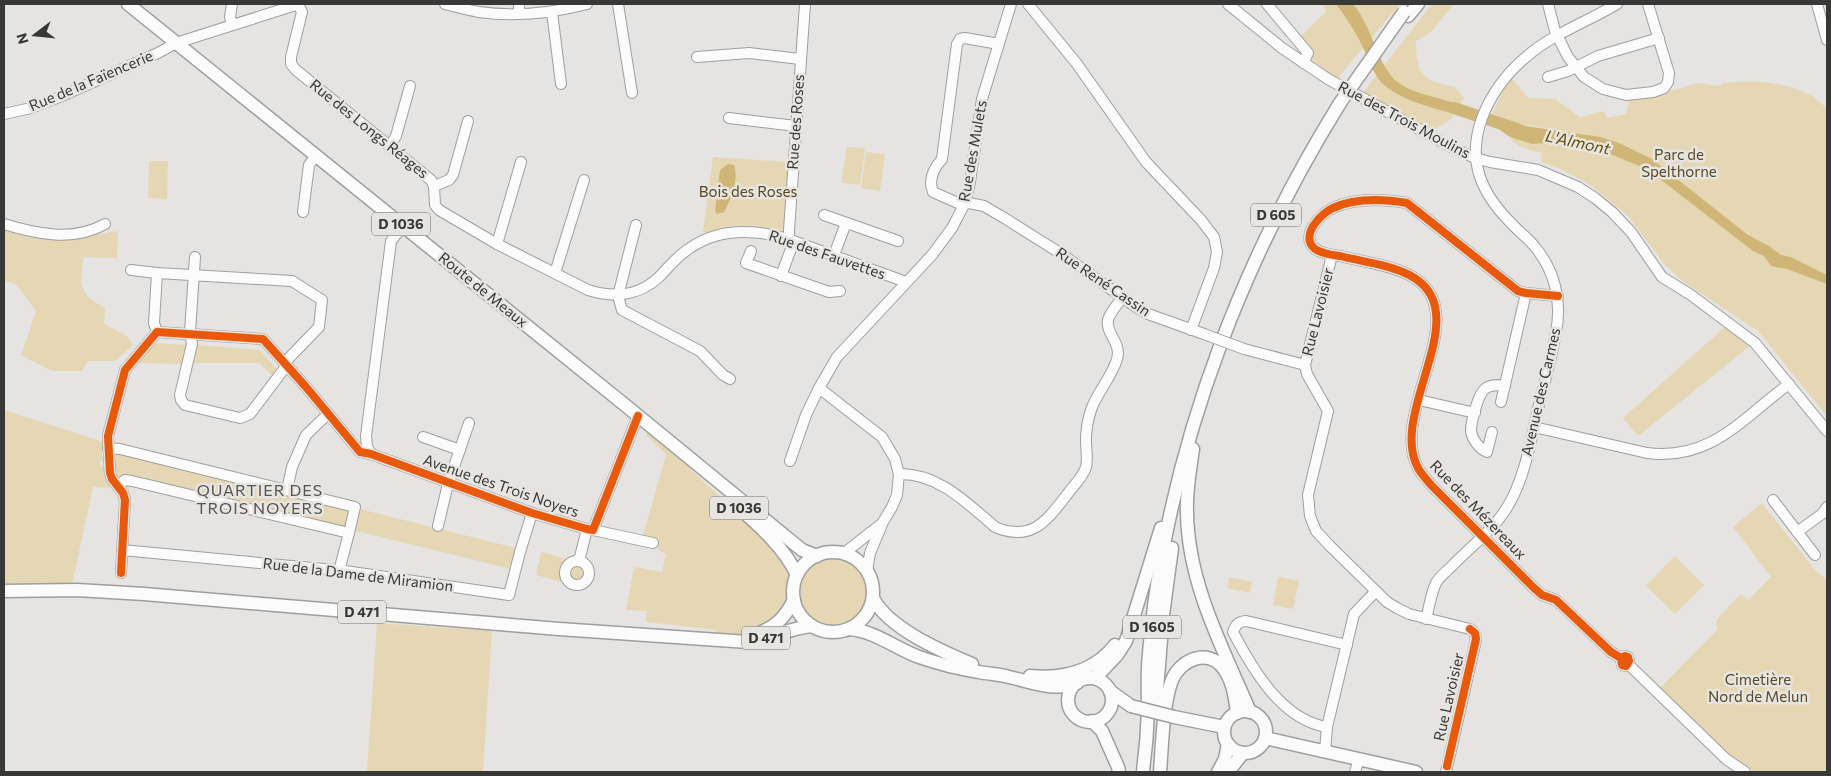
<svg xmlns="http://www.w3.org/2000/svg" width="1831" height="776" font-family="Commissioner,sans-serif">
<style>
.green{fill:#e5d7b4}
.water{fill:#cfb677}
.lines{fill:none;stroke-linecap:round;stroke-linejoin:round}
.river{stroke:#cfb677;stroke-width:12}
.minor-casing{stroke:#9f9e9d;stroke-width:12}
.major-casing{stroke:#9f9e9d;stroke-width:15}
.minor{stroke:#fbfbfb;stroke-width:10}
.major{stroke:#fbfbfb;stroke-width:12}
.minor-bridge-casing{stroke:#9f9e9d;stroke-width:12;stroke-linecap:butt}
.major-bridge-casing{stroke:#9f9e9d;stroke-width:15;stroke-linecap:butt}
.minor-bridge{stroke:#fbfbfb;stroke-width:10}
.major-bridge{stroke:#fbfbfb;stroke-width:12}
.cycleway-casing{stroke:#e7e5e1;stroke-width:11}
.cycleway{stroke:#e8590c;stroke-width:8}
.labels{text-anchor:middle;stroke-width:5;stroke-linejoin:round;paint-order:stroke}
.shield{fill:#e7e5e1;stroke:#6c6c69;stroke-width:1}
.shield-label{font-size:14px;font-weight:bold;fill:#383836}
.street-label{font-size:15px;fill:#383836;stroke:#e7e5e1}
.park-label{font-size:15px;fill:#584923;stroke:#e7e5e1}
.water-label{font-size:16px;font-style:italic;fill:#644e03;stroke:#e7e5e1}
.neighbourhood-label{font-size:16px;letter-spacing:1px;fill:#555450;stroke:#e7e5e1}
</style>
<rect width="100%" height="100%" fill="#e6e4e2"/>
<!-- green -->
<g class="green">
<path d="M1323,4H1400L1337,79L1292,44L1326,12Z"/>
<path d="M1432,4H1454L1431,32L1416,41C1416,75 1423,81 1455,87L1464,98L1450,120L1431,131L1365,97V90Z"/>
<path d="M1512,79L1529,98L1555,99L1580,117L1604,111L1607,118L1626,114L1630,98C1645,98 1657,96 1670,88L1671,91L1697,83L1719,86L1723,83C1753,81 1780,80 1808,94C1815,97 1821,104 1827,108V416L1758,331L1684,282L1664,264L1629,217L1614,204L1586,182L1556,167L1541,162L1542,153C1531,151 1515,147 1510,137L1532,144L1560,142L1572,146L1577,134C1548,128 1519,125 1491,117L1503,91Z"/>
<path d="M847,147L865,148L860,185L841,183Z"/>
<path d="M866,152L885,154L880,191L861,188Z"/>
<path d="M713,157L788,162L785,228L780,231C762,226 744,223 726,227C718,229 712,233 703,232Z"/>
<path d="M149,161H168L167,199L148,198Z"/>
<path d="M4,230L30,238L90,236L118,231L117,258L84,257C79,286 78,293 105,308L104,324L127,336L133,345L115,361H88L82,371H52L21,355L36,311L16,284L4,281Z"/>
<path d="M1725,327L1751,345L1638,436L1623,418Z"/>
<path d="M153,343L188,345L183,364L138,363Z"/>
<path d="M195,345L260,350L278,371L273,376L259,363H190Z"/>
<path d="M4,410L104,442V451H102L103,461H100V466L106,468L116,488L93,487L71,589L4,590Z"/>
<path d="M650,430L685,463L693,472L738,513L774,549L786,565L789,575L787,602L782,613L754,631L733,635L716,636V630L646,622L647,611L626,610L634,567L662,572L666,554L658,550L656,540L643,536L666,454L646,435Z"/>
<path d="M113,452L349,509L347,525L342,528L117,477L114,473Z"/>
<path d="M1762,503L1816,571L1827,580V772H1755L1718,746L1698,728V723L1693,719L1689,720L1659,689L1718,629L1716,626L1717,619L1741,594L1748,600L1771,577L1733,527Z"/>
<path d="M360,509L516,548L511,569L356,531Z"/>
<path d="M541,552L570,560L564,568L562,582L536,575Z"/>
<path d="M1675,556L1704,585L1675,614L1646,586Z"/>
<circle cx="833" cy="592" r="35"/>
<circle cx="577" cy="574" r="9"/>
<path d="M1229,577L1252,582L1250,593L1227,588Z"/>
<path d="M1278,577L1299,581L1293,609L1273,605Z"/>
<path d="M377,623L492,631L483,772H367Z"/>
</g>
<!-- water -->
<g class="water">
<path d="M1336,4H1353C1370,24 1374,51 1389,73C1402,92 1430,95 1451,102C1457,104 1462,108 1469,110V116H1461C1436,108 1403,102 1383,84C1374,75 1369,61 1364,50C1357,33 1347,19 1336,4Z"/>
<path d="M1497,119L1512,121L1526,126L1600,137L1619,143L1652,159L1748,235L1769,246L1781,255L1791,257L1827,275V284L1787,269L1771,266L1764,256L1753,251L1647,169L1600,150L1560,142L1532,144L1510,137L1494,126Z"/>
<path d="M728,164L734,165C739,178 731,200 724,212L717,214L715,211L720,170Z"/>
</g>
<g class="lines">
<!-- river -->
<path class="river" d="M1454,108L1511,127"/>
<!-- minor casing -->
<g class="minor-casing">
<g id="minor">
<path d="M232,4L230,17L232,25"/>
<path d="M298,4L302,12L291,57V64L296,70L431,180L434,186L435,205L439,210L497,244L588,290C613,298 639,296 659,277C669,267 677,256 690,248C719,228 752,229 785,238L906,282"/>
<path d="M445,4C456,7 468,10 479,12C514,17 553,13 587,4"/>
<path d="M519,4V14"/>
<path d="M618,4L632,93"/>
<path d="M1028,4L1077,64L1146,162L1201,220L1214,237L1217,252L1214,268L1191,330"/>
<path d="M1228,4L1282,48L1328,79L1455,149L1475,158L1490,162L1538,170L1578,187L1595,198L1612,212L1631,232L1662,277L1691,295L1755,343L1827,431"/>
<path d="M1267,4L1308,53L1303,63"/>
<path d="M1548,4L1555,31L1568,57L1584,77L1603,89L1626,95L1653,92L1664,88L1668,82L1669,73L1648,4"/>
<path d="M1817,4L1827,40"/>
<path d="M552,12L561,84"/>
<path d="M999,44L965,38L960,39L957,44L942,159C934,168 928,180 933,192L960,204L969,203L984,206L1006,219L1060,253L1136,307L1148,314L1204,334"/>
<path d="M697,57L749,53L800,59"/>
<path d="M1548,77L1568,71L1598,56L1659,38"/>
<path d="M4,114L31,108L62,96L158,53L176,43L299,4"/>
<path d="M729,118L796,126"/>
<path d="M390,146L396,136L410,86"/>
<path d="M434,186L449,180L453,175L468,121"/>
<path d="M303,212L309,165L316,155"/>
<path d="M824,215L898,241"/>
<path d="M4,224C36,234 74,242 105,224"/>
<path d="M497,244L521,162"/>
<path d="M751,251L746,263L829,292L840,291"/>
<path d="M834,255L846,223"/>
<path d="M1332,255L1305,365L1307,374L1328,411L1308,495L1310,516L1316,531L1330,546L1387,602L1397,608L1409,614L1470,629C1478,633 1476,642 1474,649L1446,772"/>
<path d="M131,270L157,273L292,281L322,300L319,327L289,358L284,369L250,414L240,418L185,405L181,400L180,395L192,344L190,332L195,257"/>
<path d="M555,273L584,180"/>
<path d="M781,276L792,246L789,240V230L805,4"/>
<path d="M618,296L622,310L700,351L723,375L730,379"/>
<path d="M618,296L636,225"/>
<path d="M1558,296L1526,293L1518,291L1407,203C1383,199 1355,198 1333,208C1321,213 1299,236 1315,249C1321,253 1332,255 1340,256C1375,265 1432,267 1436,313C1441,358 1395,426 1418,468C1422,475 1427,480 1432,486L1534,588L1542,595L1556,600L1611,652L1621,658L1625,656L1628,657L1629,661L1626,666L1622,665L1621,658"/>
<path d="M157,332L154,323L157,273"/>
<path d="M1244,349L1305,365"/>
<path d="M819,388L882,437L895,459L899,474L897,495L892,507L883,522L870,553L867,571"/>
<path d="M1419,400L1475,413"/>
<path d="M1501,402L1526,293"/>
<path d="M1534,427L1647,453C1712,461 1742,418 1789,384"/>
<path d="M1492,432L1487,452C1480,449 1472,440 1471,431C1471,422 1478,393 1486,388C1492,384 1499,385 1505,386"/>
<path d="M423,437L460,450"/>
<path d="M108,448L120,449L355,507L349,533L132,481L125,480L118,486"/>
<path d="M371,454L367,447L366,436L391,241L403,226"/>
<path d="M790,461L806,415L819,388L837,357L932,255L952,228L965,203L970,182L982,99L1011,4"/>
<path d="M899,474C938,473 967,503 995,527C1033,543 1048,519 1069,492C1075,484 1083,477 1086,467C1088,459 1086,449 1086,440C1086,430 1088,419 1091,410C1097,392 1112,377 1117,359C1122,343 1105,333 1108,320C1110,312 1118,304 1122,298"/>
<path d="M287,490L292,467L306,435L328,414"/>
<path d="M1773,500L1815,555"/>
<path d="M438,526L448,484L469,423"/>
<path d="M593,530L653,543"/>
<path d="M1797,532L1822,514L1827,507"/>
<path d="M122,550L345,571L509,595L520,552L532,513"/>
<path d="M843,554L880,525"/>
<path d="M579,561L587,529"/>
<circle cx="577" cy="573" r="12"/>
<path d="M339,571L349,533"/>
<path d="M121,573L125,500L123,493L112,479L110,473L108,436L125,370L157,332L263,339L306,387L360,452L371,454L532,513L587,529L593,530L638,416"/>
<path d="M1426,619C1429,608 1431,593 1436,583C1439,577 1447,571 1452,566C1469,548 1493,530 1506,509C1524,482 1531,440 1538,409C1544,383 1552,357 1556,332C1562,301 1555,271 1535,247C1528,238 1518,231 1511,223C1480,192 1467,160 1482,118C1491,94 1507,73 1526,57C1552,34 1587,22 1617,4"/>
<path d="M1628,664L1726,759L1745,772"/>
<path d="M1327,727C1282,720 1253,670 1233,632C1236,624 1238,622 1246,621L1347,645"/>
<path d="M1325,751L1327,727L1354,614L1376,591"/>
<path d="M1355,772L1359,759"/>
</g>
</g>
<!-- major casing -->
<g class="major-casing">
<g id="major">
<path d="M128,4L625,405L802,550L817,556"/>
<path d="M1408,16L1418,4"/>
<path d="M1193,449C1190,470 1186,492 1187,513C1188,584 1223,648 1250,712"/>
<path d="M739,508C761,527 785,549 797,575"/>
<circle cx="833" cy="592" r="40"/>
<path d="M4,591L77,590L144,594L559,629L748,642C770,639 789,628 812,626"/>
<path d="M873,598C888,628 941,651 972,664"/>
<path d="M849,629C875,631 895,648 919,657C939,664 959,669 979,672C989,674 999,674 1009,677C1032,682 1053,692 1077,683"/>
<path d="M759,633C777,626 785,617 794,600"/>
<path d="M1030,676C1062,679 1094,672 1115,645"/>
<path d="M1095,678L1117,655L1126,641L1161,528"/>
<circle cx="1090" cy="700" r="22"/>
<path d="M1110,691L1131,706"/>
<path d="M1156,702L1163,615L1172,548"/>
<circle cx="1245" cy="732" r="21"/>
<path d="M1174,717L1224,727"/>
<path d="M1092,721L1102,731L1118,767L1119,772"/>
<path d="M1265,738L1416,772"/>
<path d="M1143,772C1144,757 1147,742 1147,727C1149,707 1147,687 1148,667C1149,647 1152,626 1154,606C1178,428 1245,256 1340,103"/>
<path d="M1160,772C1162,747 1163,703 1172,680C1180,660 1208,647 1224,669C1233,682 1235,697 1237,713"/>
<path d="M1218,772L1225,759L1228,744"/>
<path d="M1228,772L1243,753"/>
</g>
</g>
<!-- minor -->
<use href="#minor" class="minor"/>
<!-- major -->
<use href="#major" class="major"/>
<!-- minor-bridge casing -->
<g class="minor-bridge-casing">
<path id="minor-bridge" d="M1204,334L1244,349"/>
</g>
<!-- major-bridge casing -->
<g class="major-bridge-casing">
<g id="major-bridge">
<path d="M1340,103L1404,12"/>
<path d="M1131,706L1174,717"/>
</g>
</g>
<!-- minor-bridge -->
<use href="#minor-bridge" class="minor-bridge"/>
<!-- major-bridge -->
<use href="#major-bridge" class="major-bridge"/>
<!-- cycleway casing -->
<g class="cycleway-casing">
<g id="cycleway">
<path d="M1558,296L1526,293L1518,291L1407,203C1383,199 1355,198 1333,208C1321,213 1299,236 1315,249C1321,253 1332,255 1340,256C1375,265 1432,267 1436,313C1441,358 1395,426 1418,468C1422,475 1427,480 1432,486L1534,588L1542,595L1556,600L1611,652L1621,658L1625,656L1628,657L1629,661L1626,666L1622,665L1621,658"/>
<path d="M121,573L125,500L123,493L112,479L110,473L108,436L125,370L157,332L263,339L306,387L360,452L371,454L532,513L587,529L593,530L638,416"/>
<path d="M1447,766L1476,639L1475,633L1470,629"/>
</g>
</g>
<!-- cycleway -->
<use href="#cycleway" class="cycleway"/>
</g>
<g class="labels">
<!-- shield labels -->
<g class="shield">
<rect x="1251" y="203.5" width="50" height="23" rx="4"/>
<rect x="372" y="212.5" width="58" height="23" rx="4"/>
<rect x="710" y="496.5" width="58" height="23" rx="4"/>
<rect x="338" y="600.5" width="48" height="23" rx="4"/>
<rect x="1123" y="615.5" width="58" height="23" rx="4"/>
<rect x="742" y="626.5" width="48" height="23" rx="4"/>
</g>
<g class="shield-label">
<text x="1276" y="220">D 605</text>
<text x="401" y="229">D 1036</text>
<text x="739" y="513">D 1036</text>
<text x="362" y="617">D 471</text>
<text x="1152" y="632">D 1605</text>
<text x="766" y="643">D 471</text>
</g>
<!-- street labels -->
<g class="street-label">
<text transform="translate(91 81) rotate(-23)" y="5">Rue de la Faïencerie</text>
<text transform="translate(1404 120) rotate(28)" y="5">Rue des Trois Moulins</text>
<text transform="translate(796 122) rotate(-86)" y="5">Rue des Roses</text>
<text transform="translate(369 129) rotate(39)" y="5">Rue des Longs Réages</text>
<text transform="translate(973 151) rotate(-80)" y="5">Rue des Mulets</text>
<text transform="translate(827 255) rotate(19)" y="5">Rue des Fauvettes</text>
<text transform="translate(1103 282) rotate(34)" y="5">Rue René Cassin</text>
<text transform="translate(483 290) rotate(39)" y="5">Route de Meaux</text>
<text transform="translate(1318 312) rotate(-76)" y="5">Rue Lavoisier</text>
<text transform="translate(1541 392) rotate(-77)" y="5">Avenue des Carmes</text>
<text transform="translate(501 486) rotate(19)" y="5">Avenue des Trois Noyers</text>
<text transform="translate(1478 510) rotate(46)" y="5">Rue des Mézereaux</text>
<text transform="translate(358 575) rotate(7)" y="5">Rue de la Dame de Miramion</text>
<text transform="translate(1449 697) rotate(-77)" y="5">Rue Lavoisier</text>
</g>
<!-- park labels -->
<g class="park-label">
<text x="1679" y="160">Parc de<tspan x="1679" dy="17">Spelthorne</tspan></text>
<text x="748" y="197">Bois des Roses</text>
<text x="1758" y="685">Cimetière<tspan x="1758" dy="17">Nord de Melun</tspan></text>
</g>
<!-- water labels -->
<g class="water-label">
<text transform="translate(1578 142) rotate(12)" y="6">L'Almont</text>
</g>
<!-- neighbourhood labels -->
<g class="neighbourhood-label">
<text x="260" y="496">QUARTIER DES<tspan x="260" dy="18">TROIS NOYERS</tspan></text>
</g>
</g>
<!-- border -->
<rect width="1831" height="776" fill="none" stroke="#383836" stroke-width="10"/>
<!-- north arrow -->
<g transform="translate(35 35) rotate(254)" stroke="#e7e5e1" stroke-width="4" paint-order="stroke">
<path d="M0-4L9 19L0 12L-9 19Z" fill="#383836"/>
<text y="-8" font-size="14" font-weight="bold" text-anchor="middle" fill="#383836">N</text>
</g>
</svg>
